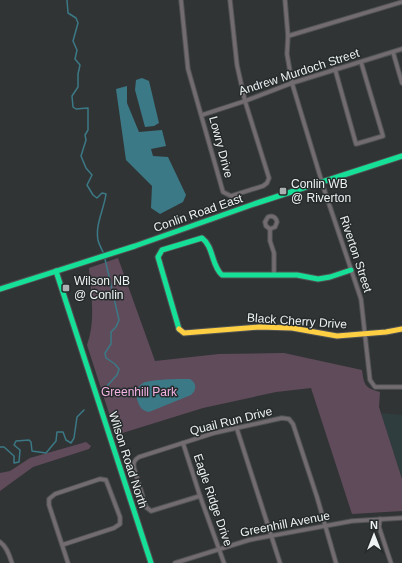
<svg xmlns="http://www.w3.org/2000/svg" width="402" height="563" font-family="Arial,sans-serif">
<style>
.built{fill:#303d3f}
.green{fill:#604b5b}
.water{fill:#3b7986}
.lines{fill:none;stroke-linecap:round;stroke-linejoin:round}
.stream{stroke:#3b7986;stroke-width:1.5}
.street-casing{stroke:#505253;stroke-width:5.5}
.fast-casing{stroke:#505253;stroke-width:7}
.slow-casing{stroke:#505253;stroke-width:7}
.street{stroke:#726c71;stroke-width:3.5}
.fast{stroke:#16e098;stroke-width:5}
.slow{stroke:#ffcf43;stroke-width:5}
.poi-dot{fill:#acb0b0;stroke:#262b2c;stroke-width:1.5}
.labels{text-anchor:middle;stroke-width:3;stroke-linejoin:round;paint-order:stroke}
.street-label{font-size:12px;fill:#eff2f3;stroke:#262b2c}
.poi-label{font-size:12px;fill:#eff2f3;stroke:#262b2c;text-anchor:start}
.park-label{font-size:12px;fill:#f6b4e7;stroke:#262b2c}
</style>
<rect width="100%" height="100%" fill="#313435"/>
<!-- built -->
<path class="built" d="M381,413L402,415V479Z"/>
<!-- green -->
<g class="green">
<path d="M118,258L155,361L219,354L284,353L362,370C364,385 365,388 380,392L379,407L402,479V511L352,514L311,388L276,392L203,408L116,435L87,345C96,320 91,294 89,268Z"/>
<path d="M86,442L91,446L89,449L33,467L0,491V473L10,471L30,458Z"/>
</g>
<!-- water -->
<g class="water">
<path d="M142,78L149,81L159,123L154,126L145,127L135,90L136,80Z"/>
<path d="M127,86V103L139,132L162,130L166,146L151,149L153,156L168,157L186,195L183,202L160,214L151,208L152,186L126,160L116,89Z"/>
<path d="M190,379C197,383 197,390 191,395L149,412C143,411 140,408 138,402C135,395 136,387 143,383C151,379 180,379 190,379Z"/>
</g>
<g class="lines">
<!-- stream -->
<g class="stream">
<path d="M67,0L68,13L76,18L78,23L73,41L77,50L75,59L80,65L78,74V87L72,96L73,107L76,109L88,108V130L85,135L86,140L81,156L86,168L92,175L87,185L93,195L97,198L102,193L106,194C104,209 95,225 98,240C99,244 101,248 103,252"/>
<path d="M105,259L119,320L116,327L111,332V344L105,353L106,358L115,364L119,369L117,375L107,386"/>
<path d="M0,447H4L14,456V463L19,462L20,450L14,445L16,441L29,440L31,442L32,451L46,453L56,441L57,432H63L66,440L71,443L74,438L77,417L84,410"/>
</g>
<!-- street casing -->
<g class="street-casing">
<g id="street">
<path d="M181,0L188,69L223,192L231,196L263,186L267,183L269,178L245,101L237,65L230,0"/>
<path d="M285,0L288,36L287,54L292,83L324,189L361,299L370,380L375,387H402"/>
<path d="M288,36L402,2"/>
<path d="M393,52L402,83"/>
<path d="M335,69L356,144L383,136L361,62"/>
<path d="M202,115L245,101L292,83L402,49"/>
<path d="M270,229L266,226L265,222L268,217C272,215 276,217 277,222L275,227L270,229V241L274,253V275"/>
<path d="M237,429L280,563"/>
<path d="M183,443L200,496L224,563"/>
<path d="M200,496L151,511L146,507L134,468C133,463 134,460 139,457L214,433L282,418L289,419L293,424L317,497L336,563"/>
<path d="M380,519L379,527L391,563"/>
<path d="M0,542C7,547 9,555 12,563"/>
<path d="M62,545L114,528L120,524V517L106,480L100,479L55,494L49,499V505L68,563"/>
<path d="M175,563L249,540L352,521L402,518"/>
</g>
</g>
<!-- fast casing -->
<g class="fast-casing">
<g id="fast">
<path d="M56,271L151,563"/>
<path d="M0,289L135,246L254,204L402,156"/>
<path d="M179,329L158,257L162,250L202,238C214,247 211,265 222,275H297L318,279L330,277L351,270"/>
</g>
</g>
<!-- slow casing -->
<g class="slow-casing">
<path id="slow" d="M179,329L184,333L259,327L292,328L337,336L386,332L402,329"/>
</g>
<!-- street -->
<use href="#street" class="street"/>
<!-- fast -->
<use href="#fast" class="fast"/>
<!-- slow -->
<use href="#slow" class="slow"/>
</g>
<!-- markers -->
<g class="poi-dot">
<rect x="279" y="187" width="8" height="8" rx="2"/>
<rect x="62" y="284" width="8" height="8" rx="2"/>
</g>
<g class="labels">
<!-- street labels -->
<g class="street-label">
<text transform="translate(299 72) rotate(-18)" y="4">Andrew Murdoch Street</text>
<text transform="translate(221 147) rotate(75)" y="4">Lowry Drive</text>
<text transform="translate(198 213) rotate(-19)" y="4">Conlin Road East</text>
<text transform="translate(356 254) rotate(72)" y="4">Riverton Street</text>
<text transform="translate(297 321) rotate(4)" y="4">Black Cherry Drive</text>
<text transform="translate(231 421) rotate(-14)" y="4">Quail Run Drive</text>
<text transform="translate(128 460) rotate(72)" y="4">Wilson Road North</text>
<text transform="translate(213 500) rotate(71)" y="4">Eagle Ridge Drive</text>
<text transform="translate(285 524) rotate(-11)" y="4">Greenhill Avenue</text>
</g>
<!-- poi labels -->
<g class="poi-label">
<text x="291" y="188">Conlin WB<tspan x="291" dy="14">@ Riverton</tspan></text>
<text x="74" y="285">Wilson NB<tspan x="74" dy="14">@ Conlin</tspan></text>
</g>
<!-- park labels -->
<g class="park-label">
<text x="139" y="396">Greenhill Park</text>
</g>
</g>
<!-- north arrow -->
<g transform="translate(374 535)" stroke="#262b2c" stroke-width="3" paint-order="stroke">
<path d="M0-3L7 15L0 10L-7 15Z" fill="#eff2f3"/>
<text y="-6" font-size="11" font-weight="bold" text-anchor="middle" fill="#eff2f3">N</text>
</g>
</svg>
